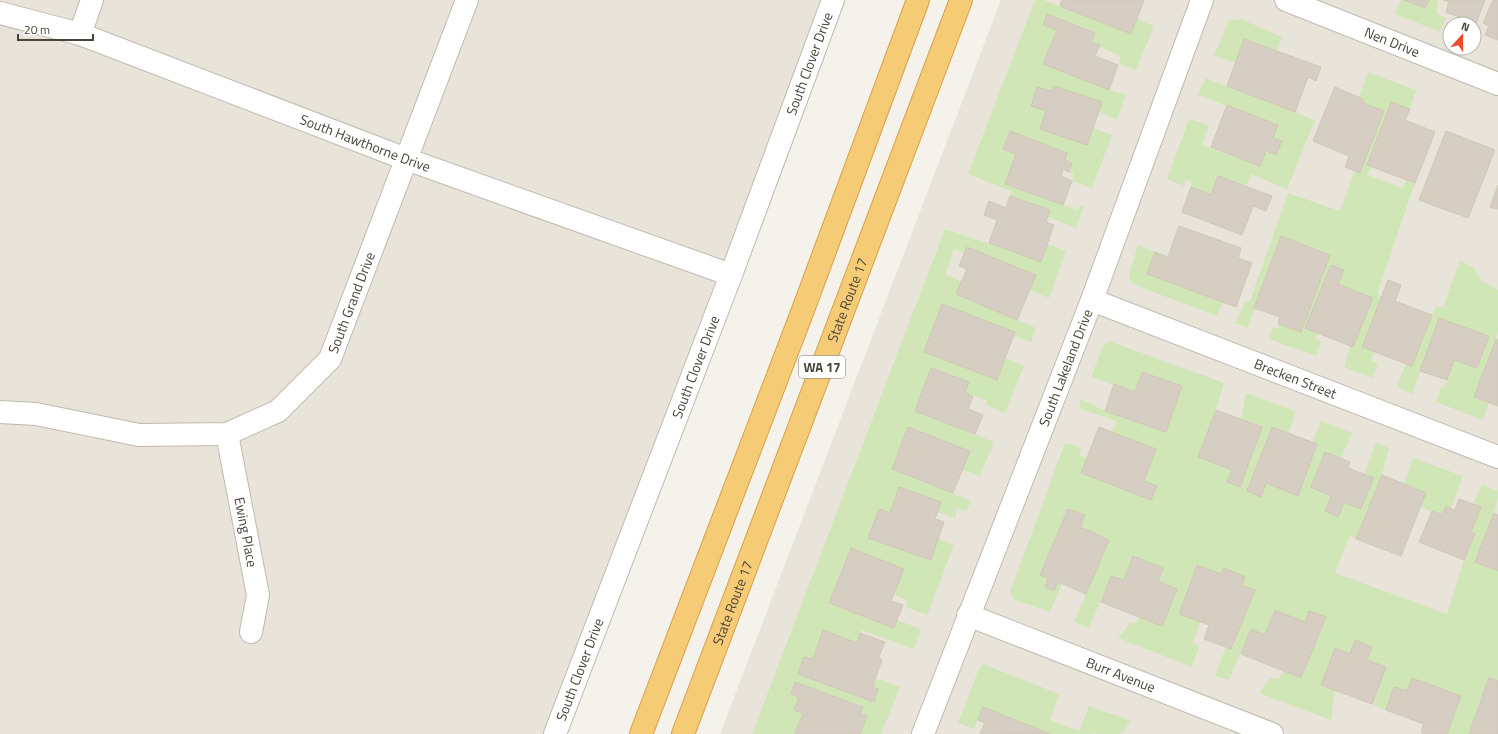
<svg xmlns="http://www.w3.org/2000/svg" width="1498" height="734" font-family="'Titillium Web',sans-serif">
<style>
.residential{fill:#e8e4da;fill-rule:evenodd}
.green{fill:#d1e6b7}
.building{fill:#d6cec2;stroke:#d0c6b5}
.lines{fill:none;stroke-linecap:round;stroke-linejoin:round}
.minor-casing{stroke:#c0baae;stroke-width:24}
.highway-casing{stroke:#d5a146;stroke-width:24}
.minor{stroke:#fff;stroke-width:22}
.highway{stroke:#f5cb76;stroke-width:22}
.labels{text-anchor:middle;stroke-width:3;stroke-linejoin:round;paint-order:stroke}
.shield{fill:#fff;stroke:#807b74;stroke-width:1}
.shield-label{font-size:13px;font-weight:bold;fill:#494339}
.street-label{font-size:14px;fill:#494339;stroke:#fff}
</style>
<rect width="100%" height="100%" fill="#f5f2ec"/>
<!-- residential -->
<g class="residential">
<path d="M0,0H842L557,734H0Z"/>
<path d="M1001,0H1498V734H720ZM1450,24H1474V48H1450Z"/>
</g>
<!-- green -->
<g class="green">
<path d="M1035,0H1044L1131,34L1137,19L1154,26L1136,70L1119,64L1121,56L1099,47V45L1091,42L1095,32L1047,14L1043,25L1057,30L1043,64L1109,90L1126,95L1117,120L1052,91L1037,87L1031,105L1046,111L1040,129L1087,145L1093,128L1112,135L1092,188L1072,181L1074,174L1069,172L1072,163L1065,160L1067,153L1009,132L1003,149L1016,154L1005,184L1078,210L1080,205L1084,207L1076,228L1048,217L1050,210L1010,196L1011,191L968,174Z"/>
<path d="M1401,0H1404L1425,8L1429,0H1438L1436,14L1446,18L1440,32L1395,14Z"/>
<path d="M1241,19L1282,37L1277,51L1244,39L1236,63L1214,56L1229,20Z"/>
<path d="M1368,72L1416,90L1410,109L1391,102L1367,165L1371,167L1367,175L1403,188L1406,180L1415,183L1377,294L1382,296L1362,346L1375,351L1371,360L1378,364L1373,378L1344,367L1350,346L1353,347L1373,298L1338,284L1343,270L1331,265L1305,328L1318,333L1315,339L1321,341L1316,356L1269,339L1273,327L1278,329L1279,324L1301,332L1330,254L1281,236L1248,327L1235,324L1245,302L1250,301L1288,193L1340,211L1355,171L1360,173L1384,112L1363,103V99L1359,97Z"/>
<path d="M1205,78L1315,120L1287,189L1251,174L1246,186L1218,176L1211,195L1191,187L1192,182L1186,179L1184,186L1167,179L1189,119L1209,125L1202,145L1260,166L1266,151L1276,155L1282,141L1273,138L1278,125L1198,95Z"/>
<path d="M945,229L1041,261L1047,244L1066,251L1049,298L1029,290L1035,275L967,247L965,253L954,249L945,275L962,281L956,294L1036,328L1031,342L1014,336L1015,332L942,304L924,352L997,380L1006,358L1024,366L1005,413L986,405L987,400L965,393L931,369L915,411L994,442L980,476L963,470L970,451L908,427L892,469L971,501L966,512L957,508L955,518L937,512L941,502L899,487L890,513L879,509L869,538L930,560L938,539L954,545L927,615L906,607L908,601L894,594L903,569L851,548L829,602L894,628L897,620L921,629L914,649L861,630L857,643L824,631L813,659L804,657L798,674L874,701L878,689L872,687L875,678L900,687L881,734H860L866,716L860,714L863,706L796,682L791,694L799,697L794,710L803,713L795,734H752Z"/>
<path d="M1138,245L1155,252L1148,275L1223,302L1217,316L1132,284L1129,275Z"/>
<path d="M1460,261L1473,267L1482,281L1498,290V329L1496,339L1474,397L1489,403L1483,420L1436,402L1441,387H1445L1454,360L1477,368L1488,335L1439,318L1412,394L1397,387L1406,364L1412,366L1436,306L1443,307Z"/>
<path d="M1109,341L1224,383L1216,410L1198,457L1232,470L1227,482L1240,487L1262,427L1241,419L1246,393L1295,411L1289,433L1272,427L1247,491L1261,497L1266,483L1298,495L1317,445L1312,443L1321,421L1352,433L1341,458L1325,452L1311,487L1331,496L1325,511L1337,517L1344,502L1362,509L1374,479L1364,474L1376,443L1389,448L1382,475L1356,539L1350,535L1335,573L1447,614L1464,560L1475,534L1471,532L1473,504L1482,485L1498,491C1498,512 1482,542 1475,562L1498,571V681L1489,678L1469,734H1447L1461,696L1413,678L1407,691L1386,710L1372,704L1367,660L1372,647L1355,640L1350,654L1335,648V690L1331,720L1259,693L1271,677L1279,679L1284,671L1302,678L1325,617L1309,611L1305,622L1275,610L1265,635L1251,629L1229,680L1215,676L1226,647L1232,649L1255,590L1242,585L1244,577L1224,568L1221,574L1197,565L1179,613L1200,622L1193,643L1199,646L1192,667L1118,638L1131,622L1136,623L1139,617L1162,625L1176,589L1158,581L1163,568L1134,556L1124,580L1111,576L1089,628L1074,622L1109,540L1080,527L1085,515L1069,509L1040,575L1048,578L1045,587L1054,591L1058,582L1062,584L1050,612L1015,600L1010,592L1065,443L1081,447L1080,455L1087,458L1081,473L1151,499L1156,486L1144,481L1156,449L1112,432L1116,421L1079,408L1081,399L1105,411L1166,432L1182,386L1142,372L1135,392L1091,377L1103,346Z"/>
<path d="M1413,458L1463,476L1451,508L1446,506L1442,515L1421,507L1426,493L1404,484Z"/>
<path d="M983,664L1059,694L1050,720L1079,731L1089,706L1130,720L1124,732L1121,731L1120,734H1098L1093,732V734H1050L983,707L974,729L958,723L978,671Z"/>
</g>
<!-- building -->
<g class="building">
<path d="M1062,0H1144L1131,34L1060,6Z"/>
<path d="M1404,0H1429L1425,8Z"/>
<path d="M1443,0H1485L1476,23L1446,12L1449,2Z"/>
<path d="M1493,0H1498V40L1485,35L1489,26L1483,23Z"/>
<path d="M1047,14L1095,33L1091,42L1100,45L1095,56L1118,65L1109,90L1043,64L1057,30L1043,25Z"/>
<path d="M1244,39L1321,67L1316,81L1308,77L1295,112L1227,86Z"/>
<path d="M1054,86L1102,102L1087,145L1040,129L1046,111L1031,106L1037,87L1052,91Z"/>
<path d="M1335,87L1363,99V103L1384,111L1360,173L1345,167L1349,156L1313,141Z"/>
<path d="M1391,102L1410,109L1405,120L1435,132L1415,183L1367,165Z"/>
<path d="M1227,105L1278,125L1273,138L1282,141L1276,155L1266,151L1260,166L1211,147Z"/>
<path d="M1010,131L1067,153L1065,160L1072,163L1069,172L1063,169L1061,176L1072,181L1063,205L1005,184L1016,154L1003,149Z"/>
<path d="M1446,131L1495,150L1468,218L1419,200Z"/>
<path d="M1218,176L1272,196L1266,211L1253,206L1242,235L1182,212L1191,187L1211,195Z"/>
<path d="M1498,185V209L1490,207Z"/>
<path d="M1010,196L1050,210L1046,222L1054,225L1041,262L989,243L997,220L984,215L989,201L1006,208Z"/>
<path d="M1179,226L1241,248L1238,258L1252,263L1236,307L1147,274L1155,252L1168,257Z"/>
<path d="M1281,236L1330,255L1301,332L1278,324L1280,317L1254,308Z"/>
<path d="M967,247L1036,275L1017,320L956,294L967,269L959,266Z"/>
<path d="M1331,265L1344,270L1338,284L1373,298L1353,347L1305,328Z"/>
<path d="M1388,280L1401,285L1395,301L1432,315L1412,366L1362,347Z"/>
<path d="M942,304L1015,332L997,380L924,352Z"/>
<path d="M1439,318L1489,336L1477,368L1454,360L1447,380L1420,371Z"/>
<path d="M1496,339L1498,340V406L1474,397Z"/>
<path d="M931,368L969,382L965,393L973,396L968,409L983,415L975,434L915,411Z"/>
<path d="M1142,372L1182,386L1166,432L1105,411L1114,384L1135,392Z"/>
<path d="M1216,410L1262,427L1240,487L1227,482L1232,470L1198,457Z"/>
<path d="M908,427L970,451L953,493L892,469Z"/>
<path d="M1099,427L1156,449L1144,481L1157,486L1151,500L1081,473Z"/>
<path d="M1272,427L1317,444L1298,496L1266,483L1261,497L1247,491Z"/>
<path d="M1325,452L1350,462L1348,468L1374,478L1361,509L1344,502L1338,517L1325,511L1331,496L1311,487Z"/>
<path d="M1382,475L1426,493L1401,556L1356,539Z"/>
<path d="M899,487L941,502L935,519L944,522L931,560L868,538L879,509L890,513Z"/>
<path d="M1459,499L1481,507L1471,532L1475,534L1464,560L1419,542L1432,511L1442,515L1446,506L1455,510Z"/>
<path d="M1068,509L1085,515L1080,527L1109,540L1086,594L1058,582L1054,591L1045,587L1048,578L1040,575Z"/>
<path d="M1494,513L1498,515V571L1475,562Z"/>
<path d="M851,548L904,569L891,601L903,605L894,628L829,603Z"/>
<path d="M1133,556L1163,568L1158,581L1177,589L1162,626L1101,602L1111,576L1124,580Z"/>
<path d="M1197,565L1221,574L1224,568L1245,577L1242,585L1255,590L1231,649L1204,639L1209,625L1179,614Z"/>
<path d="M1275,610L1305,622L1309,611L1326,617L1301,678L1241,654L1251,629L1265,635Z"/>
<path d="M823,630L857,643L860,633L885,642L878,659L882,660L872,687L878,689L874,702L798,674L804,657L813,659Z"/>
<path d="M1355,640L1372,647L1367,660L1386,667L1372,704L1321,685L1335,648L1350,654Z"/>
<path d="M1412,678L1461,696L1447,734H1425L1421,732L1424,724L1386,710L1394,687L1407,691Z"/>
<path d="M1489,678L1498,681V734H1469Z"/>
<path d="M795,682L863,707L860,714L867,716L860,734L852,733L853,734H795L803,713L794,710L799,697L791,694Z"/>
<path d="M983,707L1050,734L980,733L985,723L978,720Z"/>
</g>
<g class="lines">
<!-- minor casing -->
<g class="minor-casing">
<g id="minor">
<path id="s1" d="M1286,0L1498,84"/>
<path id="s2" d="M0,13L80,34L406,159L731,275"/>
<path d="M80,34L92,0"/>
<path id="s3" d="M1092,300L1498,457"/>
<path id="s4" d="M0,412L36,414L139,435L227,434L278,411L330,359L467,0"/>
<path id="s5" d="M227,434L258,595L251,632"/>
<path id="s6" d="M968,615L1272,734"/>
<path id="s7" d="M555,734L731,275L833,0"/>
<path id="s8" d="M923,734L1092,300L1202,0"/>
</g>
</g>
<!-- highway casing -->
<g class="highway-casing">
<g id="highway">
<path d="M641,734L803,310L918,0"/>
<path id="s9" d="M683,734L961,0"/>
</g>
</g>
<!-- minor -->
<use href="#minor" class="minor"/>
<!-- highway -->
<use href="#highway" class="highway"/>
</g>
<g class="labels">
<!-- shield labels -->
<rect class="shield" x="799" y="356" width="46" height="22" rx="3"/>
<g class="shield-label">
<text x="822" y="372">WA 17</text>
</g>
<!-- street labels -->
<g class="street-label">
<text dy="5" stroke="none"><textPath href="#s1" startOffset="114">Nen Drive</textPath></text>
<text dy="5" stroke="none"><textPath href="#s7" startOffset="717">South Clover Drive</textPath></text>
<text dy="5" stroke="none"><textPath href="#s2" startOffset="388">South Hawthorne Drive</textPath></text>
<text dy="5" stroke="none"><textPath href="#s9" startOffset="464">State Route 17</textPath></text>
<text dy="5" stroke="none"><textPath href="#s4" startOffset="419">South Grand Drive</textPath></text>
<text dy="5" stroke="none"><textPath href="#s7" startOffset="393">South Clover Drive</textPath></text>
<text dy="5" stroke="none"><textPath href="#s8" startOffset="393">South Lakeland Drive</textPath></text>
<text dy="5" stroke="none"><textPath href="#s3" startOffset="218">Brecken Street</textPath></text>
<text dy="5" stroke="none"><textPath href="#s5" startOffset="100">Ewing Place</textPath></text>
<text dy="5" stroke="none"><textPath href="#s9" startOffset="140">State Route 17</textPath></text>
<text dy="5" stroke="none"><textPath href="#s7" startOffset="69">South Clover Drive</textPath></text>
<text dy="5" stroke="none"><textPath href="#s6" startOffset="164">Burr Avenue</textPath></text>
</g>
</g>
<!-- north arrow -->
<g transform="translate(1462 36) rotate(21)"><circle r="19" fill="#ffffff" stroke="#b6b4b0"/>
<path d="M0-3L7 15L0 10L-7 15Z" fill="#ed492b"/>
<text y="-6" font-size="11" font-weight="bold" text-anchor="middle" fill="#494339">N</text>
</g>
<!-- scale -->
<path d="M18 34v6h75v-6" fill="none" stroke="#494339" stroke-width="2"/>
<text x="24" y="34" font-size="12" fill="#494339" stroke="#ffffff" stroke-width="3" paint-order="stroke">20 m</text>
</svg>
